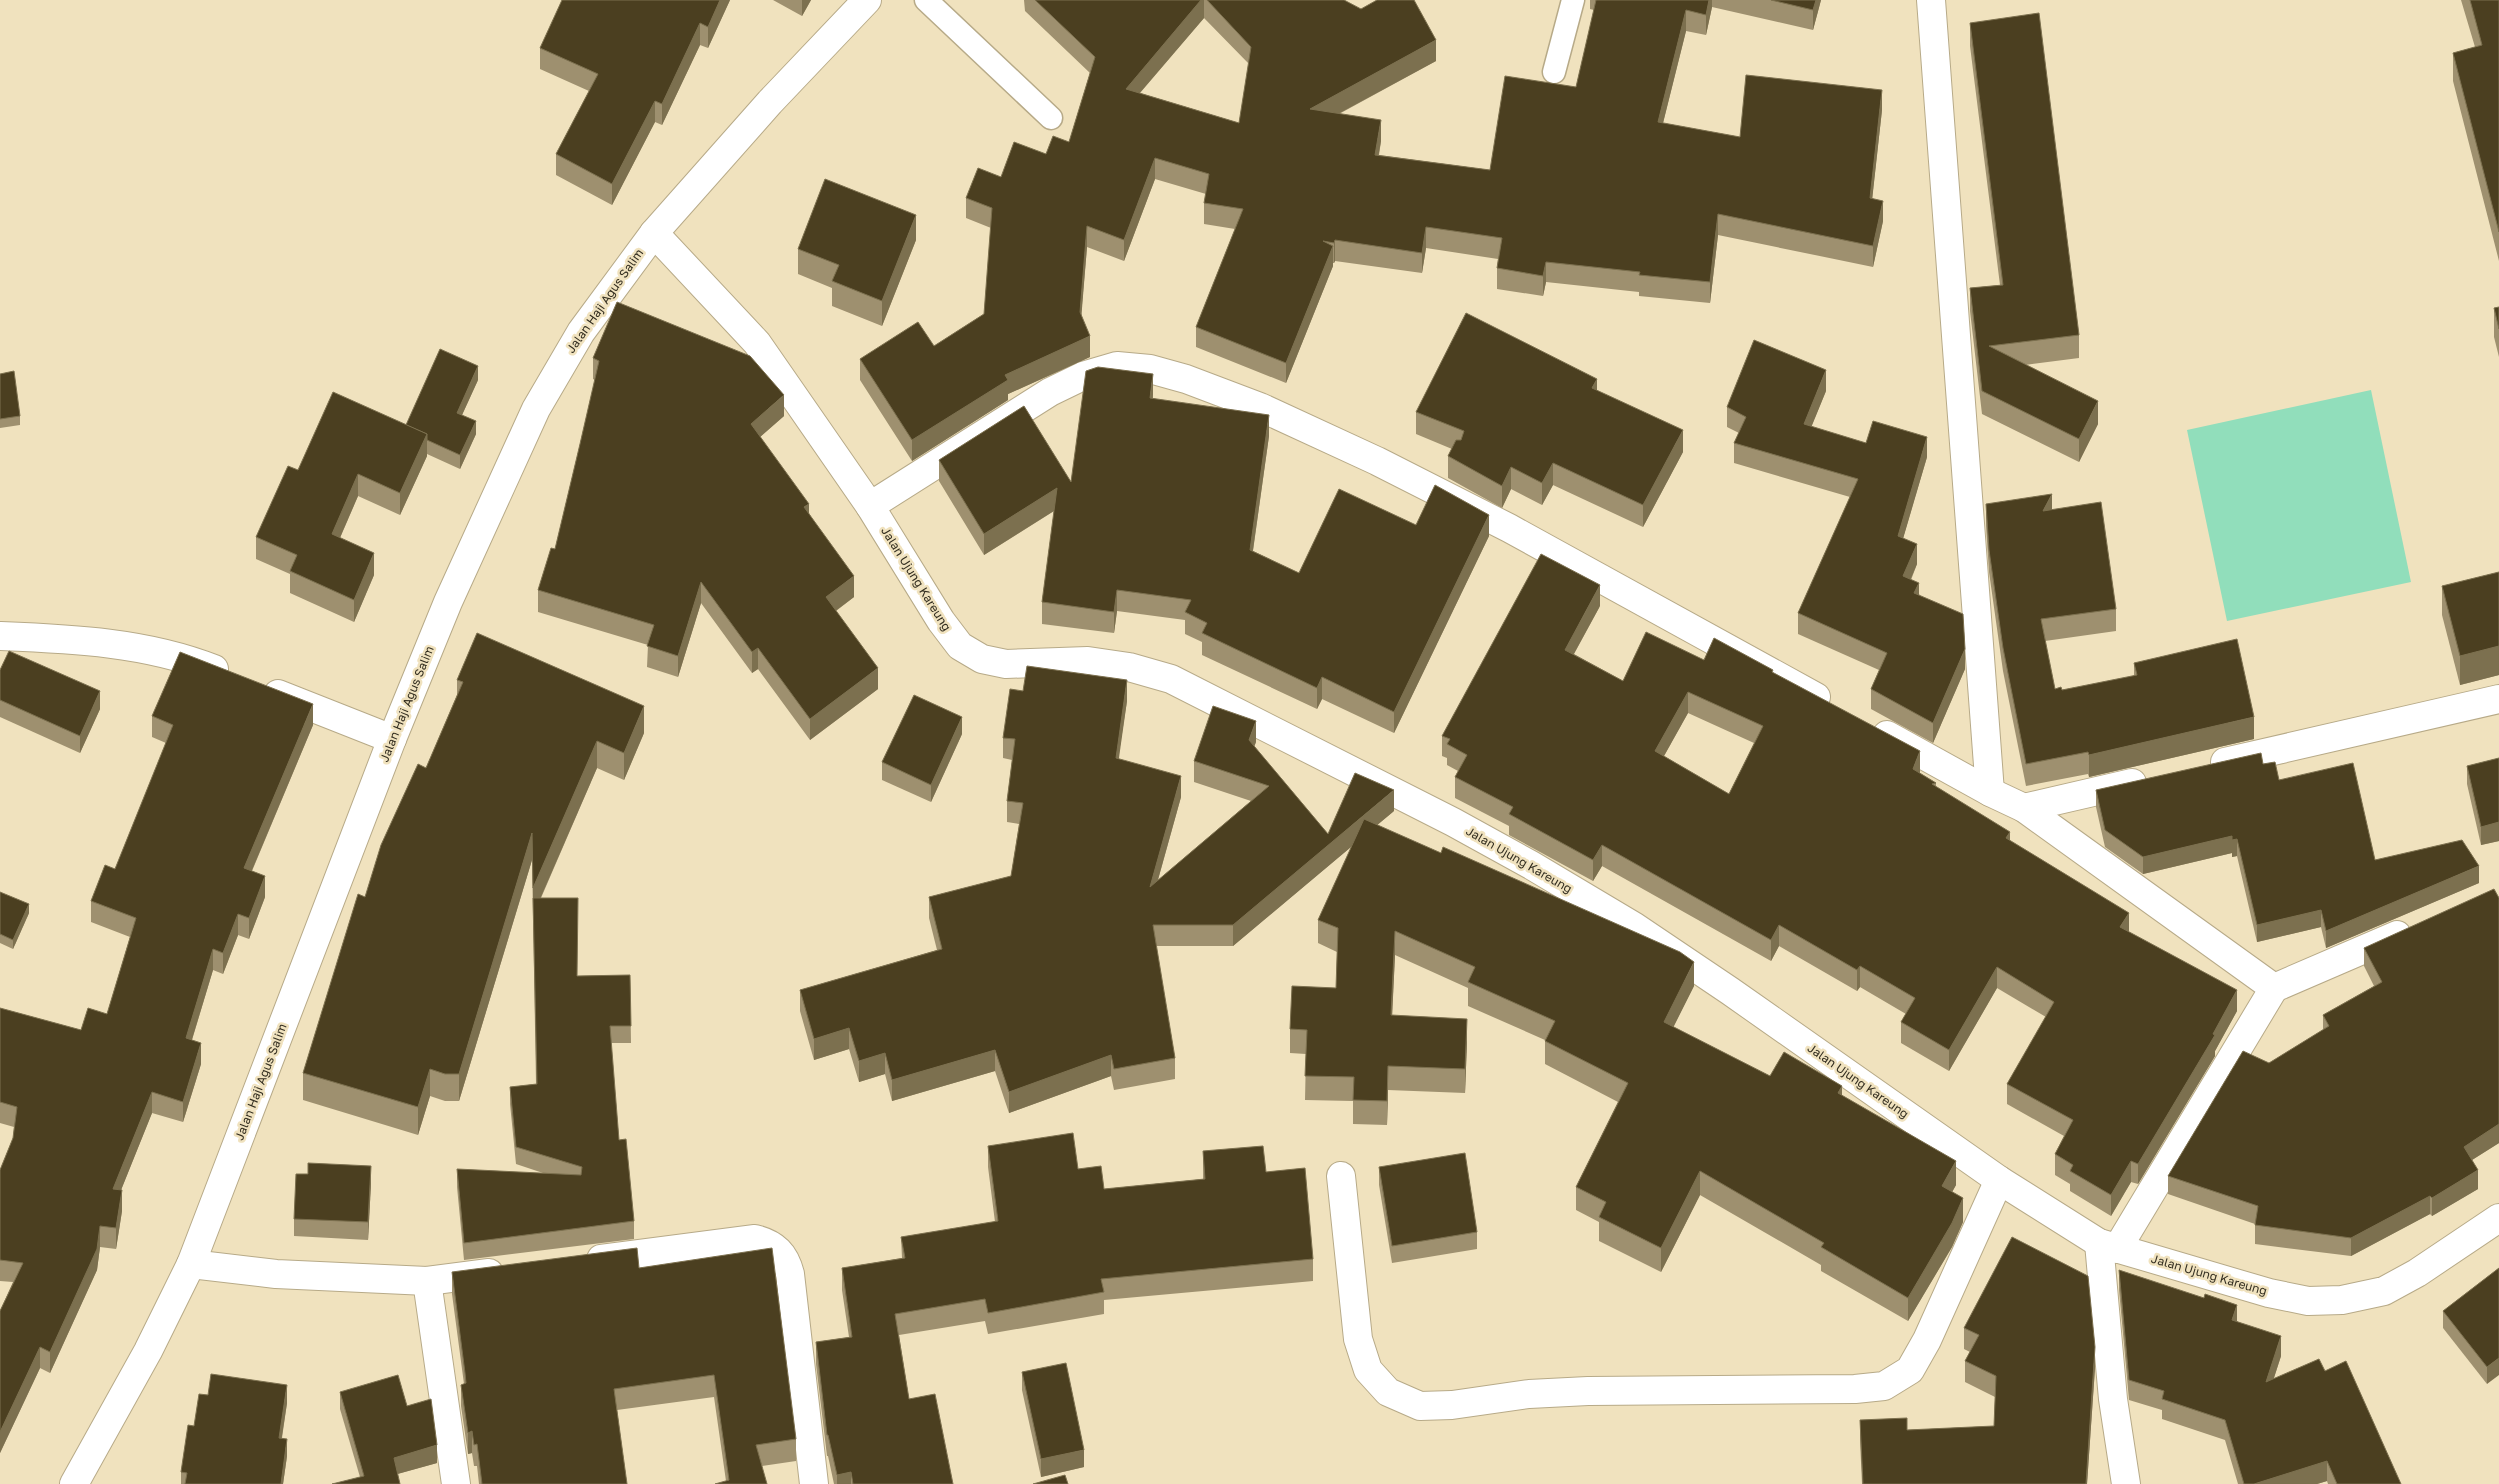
<svg xmlns="http://www.w3.org/2000/svg" width="2499" height="1484" font-family="'Golos Text',sans-serif">
<style>
.park{fill:#91debb}
.lines{fill:none;stroke-linecap:round;stroke-linejoin:round}
.service-casing{stroke:#b7aa88;stroke-width:25}
.minor-casing{stroke:#b7aa88;stroke-width:30}
.secondary-casing{stroke:#b7aa88;stroke-width:30}
.service{stroke:#fff;stroke-width:22}
.minor{stroke:#fff;stroke-width:28}
.secondary{stroke:#fff;stroke-width:28}
.wall{fill:#9e906f;fill-rule:evenodd}
.shaded-wall{fill:#7c704f}
.building{fill:#4b3f20;stroke:#7c704f;fill-rule:evenodd}
.labels{text-anchor:middle;stroke-width:5;stroke-linejoin:round;paint-order:stroke}
.street-label{font-size:12px;fill:#332e20;stroke:#f0e2be}
</style>
<rect width="100%" height="100%" fill="#f0e2be"/>
<!-- park -->
<path class="park" d="M2371,390L2411,582L2227,621L2187,430Z"/>
<g class="lines">
<!-- service casing -->
<g class="service-casing">
<g id="service">
<path d="M926,0L1051,118"/>
<path d="M1554,72L1573,0"/>
</g>
</g>
<!-- minor casing -->
<g class="minor-casing">
<g id="minor">
<path d="M1931,0L1990,792"/>
<path d="M654,233L757,343L870,506L941,621L960,646L982,659L1006,664L1088,661L1129,667L1171,679L1453,822L1531,865L1635,927L1730,991L1999,1180L2099,1243L2269,1293L2308,1301L2342,1300L2384,1291L2417,1273L2499,1218"/>
<path d="M870,506L1050,392L1083,376L1117,366L1150,369L1186,379L1260,407L1377,461L1509,528L1816,697"/>
<path d="M0,636C72,639 146,642 214,669"/>
<path d="M278,694L392,739"/>
<path d="M1887,735L1990,792L2024,808L2274,988L2117,1249"/>
<path d="M2225,762L2499,699"/>
<path d="M2024,808L2132,783"/>
<path d="M2274,988L2397,935"/>
<path d="M1341,1176L1358,1339L1368,1370L1388,1392L1420,1406L1452,1405L1529,1394L1588,1391L1855,1389L1884,1386L1910,1370L1927,1340L1999,1180"/>
<path d="M2099,1243L2113,1399L2126,1484"/>
<path d="M601,1259L755,1239C775,1244 785,1254 790,1274L814,1484"/>
<path d="M191,1264L276,1274L427,1281L489,1273"/>
<path d="M427,1281L456,1484"/>
</g>
</g>
<!-- secondary casing -->
<g class="secondary-casing">
<path id="secondary" d="M74,1484L148,1351L191,1264L392,739L448,602L536,409L581,332L654,233L770,102L867,0"/>
</g>
<!-- service -->
<use href="#service" class="service"/>
<!-- minor -->
<use href="#minor" class="minor"/>
<!-- secondary -->
<use href="#secondary" class="secondary"/>
</g>
<!-- wall -->
<g class="wall">
<path d="M730,0L708,48L700,45L662,125L655,122L612,205L556,175V154L589,91L540,69V48Z"/>
<path d="M773,0H811L802,16Z"/>
<path d="M1024,0H1344L1436,61L1339,114L1381,141L1379,155L1490,170L1576,87L1594,10L1590,9V0H1821L1813,30L1712,7L1706,35L1686,31L1663,123L1740,137L1882,110L1872,199L1883,221L1873,267L1718,235L1710,303L1639,296V292L1546,282L1543,296L1497,289V268L1498,259L1426,248L1422,273L1335,261L1334,263H1333V266L1286,383L1196,347V327L1235,229L1204,224V203L1206,194L1155,179L1124,261L1087,247L1081,316L1090,357L1008,394V400L912,461L860,380V359L934,346L984,314L991,228L966,218V198L1001,177L1069,142L1090,73L1025,11ZM1204,18L1249,64L1239,123L1140,93Z"/>
<path d="M2461,0H2499V261L2453,81V53L2475,47Z"/>
<path d="M1970,23L2079,335V358L2025,365L2098,424L2079,462L1982,414L1970,311V288L2000,285L1970,46Z"/>
<path d="M916,240L882,326L832,306V288L798,274V249Z"/>
<path d="M2499,307V357L2494,337V308Z"/>
<path d="M593,358L784,416L760,437L809,513L854,597L836,611L878,689L810,740L758,669L752,673L701,603L678,677L647,667L648,645L538,612V590L555,549L580,444L595,380L593,379Z"/>
<path d="M0,374L20,416V425L0,428Z"/>
<path d="M478,380L462,415L476,434L460,469L427,454V456L400,515L358,496L340,538L374,575L354,622L290,593V574L256,559V537L298,470L406,425Z"/>
<path d="M1597,390L1683,452L1643,527L1553,485L1542,505L1511,489L1502,508L1448,478V456L1452,449L1416,434V412Z"/>
<path d="M1826,391L1811,427L1866,443L1927,457L1903,538L1917,564L1911,580L1919,594L1965,669L1933,743L1871,709V689L1879,670L1798,634V613L1850,497L1734,463V443L1739,433L1727,427V407Z"/>
<path d="M1153,395V398L1269,436L1253,551L1299,573L1416,525L1489,536L1394,733L1322,699L1317,709L1202,655V642L1185,634V620L1117,611L1114,633L1042,624V602L1054,511L984,555L939,481V460L1071,482Z"/>
<path d="M1986,504L2052,510L2116,609V631L2045,641L2055,689L2062,690L2134,676V663L2254,739L2089,777L2088,774L2026,786L2003,671L1989,572L1986,526Z"/>
<path d="M2499,572V675L2460,685L2442,615V586Z"/>
<path d="M1600,606L1574,654L1623,681L1704,660L1773,673L1920,772V773L1936,783V787L2010,841L2129,932L2237,1011L2215,1051V1056L2138,1184L2131,1182L2111,1216L2070,1191V1184L2055,1175V1154L2064,1136L2007,1104V1084L2046,1017L1997,988L1949,1071L1901,1043V1022L1906,1014L1860,987L1857,991L1779,946L1771,961L1602,866L1593,881L1509,835V826L1455,798V777L1458,771L1447,765V758L1442,756V736ZM1688,713L1754,743L1729,794L1664,756Z"/>
<path d="M0,670L100,709L80,753L0,717Z"/>
<path d="M457,680L644,733L624,780L597,768L541,898L577,976L630,975L631,1043H611L619,1140L634,1221V1239L464,1260L457,1187V1169L546,1174L516,1164L510,1104V1087L536,1084L532,860L459,1101H445L430,1096L418,1135L303,1100V1073L426,768L457,695Z"/>
<path d="M1023,691L1127,701L1118,759L1181,797L1158,880L1251,801L1194,782V761L1256,742L1254,746L1328,834L1394,811L1377,825L1694,986L1673,1027L1770,1076L1842,1096L1956,1185L1952,1192L1963,1222L1952,1247L1908,1321L1821,1271V1265L1700,1195L1661,1272L1599,1241V1222L1576,1210V1187L1618,1102L1545,1064V1040L1468,1006V988L1395,955L1392,1015L1467,1042L1465,1093L1388,1090L1387,1125L1353,1124V1101L1305,1100L1306,1054L1290,1053V1029L1336,988L1337,952L1318,943V920L1352,846L1233,946H1156L1175,1058V1079L1114,1090L1111,1076L1009,1113L995,1071L892,1101L885,1074L859,1082L849,1049L814,1060L800,1011V990L937,950L929,918V897L1011,876L1019,824L1007,822V801L1012,760L1003,758V738Z"/>
<path d="M152,716L313,725L252,871L265,897L249,939L238,935L223,974L213,970L192,1040L201,1064L183,1122L152,1113L121,1190L122,1211L116,1249L100,1247L97,1270L50,1373L40,1368L0,1453V1311L13,1282L0,1281V1170L13,1138L14,1127L0,1123V1008L81,1030L107,1014L130,937L91,922V901L115,869L166,743L152,737Z"/>
<path d="M962,734L931,802L882,780V762Z"/>
<path d="M2499,758V841L2481,845L2467,784V766Z"/>
<path d="M2263,764L2279,780L2375,860L2479,883L2326,948L2321,927L2257,942L2237,856L2232,857V853L2143,874L2105,847L2096,807V790Z"/>
<path d="M0,892L29,913L13,949L0,943Z"/>
<path d="M2499,898V1143L2472,1160L2478,1189L2432,1216L2430,1214L2351,1256L2255,1244V1224L2168,1194V1176L2269,1063L2323,1030V1015L2374,986L2364,966V948Z"/>
<path d="M988,1146L1078,1169L1104,1189L1203,1179V1151L1266,1172L1313,1259V1281L1104,1300V1314L988,1334L985,1321L899,1335L909,1399L953,1484H834L828,1456H827L816,1364V1342L849,1337L842,1290V1268L902,1258L901,1237L995,1222L988,1167Z"/>
<path d="M1379,1167L1477,1232V1249L1392,1263L1379,1185Z"/>
<path d="M371,1183L368,1240L294,1236V1219Z"/>
<path d="M639,1268L796,1439V1461L762,1466L726,1481L714,1397L617,1410L627,1484H479L477,1466H474L472,1453L468,1454L461,1406V1385L464,1384L452,1294V1272Z"/>
<path d="M2499,1268L2487,1384L2443,1328V1311Z"/>
<path d="M2119,1270L2237,1321L2281,1356L2274,1378L2325,1371L2401,1484H2328L2327,1481L2317,1484H2238L2225,1440L2162,1419V1410L2129,1400L2119,1290Z"/>
<path d="M1964,1328L2095,1368L2087,1484H1862L1860,1441V1420L1907,1430L1994,1426L1995,1397L1965,1382V1361L1970,1352L1964,1349Z"/>
<path d="M1022,1372L1084,1467L1041,1477L1022,1390Z"/>
<path d="M340,1392L407,1406L437,1463L397,1474L360,1477L340,1409Z"/>
<path d="M208,1395L287,1403L282,1438L287,1456L283,1484H181V1472Z"/>
</g>
<!-- shaded-wall -->
<g class="shaded-wall">
<path d="M720,0H730L708,48V27Z"/>
<path d="M802,0H811L802,16Z"/>
<path d="M1201,0H1204V18L1126,109V89Z"/>
<path d="M1709,0H1712V7L1706,35V15Z"/>
<path d="M1816,0H1821L1813,30V10Z"/>
<path d="M1686,10V31L1658,143V122Z"/>
<path d="M700,23V45L662,125V104Z"/>
<path d="M1436,40V61L1310,129V109Z"/>
<path d="M1882,90V110L1870,219V198Z"/>
<path d="M655,101V122L612,205V184Z"/>
<path d="M1381,120V141L1375,175V155Z"/>
<path d="M1155,158V179L1124,261V240Z"/>
<path d="M1883,201V221L1873,267V246Z"/>
<path d="M1718,214V235L1710,303V282Z"/>
<path d="M916,215V240L882,326V301Z"/>
<path d="M1087,226V247L1080,333V312Z"/>
<path d="M1426,227V248L1422,273V253Z"/>
<path d="M1335,240V261L1334,263V243Z"/>
<path d="M1333,246V266L1286,383V363Z"/>
<path d="M1546,262V282L1543,296V276Z"/>
<path d="M1090,336V357L1008,394V400L912,461V440L1005,375Z"/>
<path d="M478,366V380L457,426V413Z"/>
<path d="M1826,370V391L1804,445V424Z"/>
<path d="M1153,374V395L1150,419V398Z"/>
<path d="M1597,379V401L1592,388Z"/>
<path d="M784,395V416L751,445V424Z"/>
<path d="M2098,401V424L2079,462V439Z"/>
<path d="M1269,415V436L1250,571V550Z"/>
<path d="M476,421V434L460,469V455Z"/>
<path d="M1683,430V452L1643,527V505Z"/>
<path d="M427,434V456L400,515V493Z"/>
<path d="M1927,437V457L1898,556V536Z"/>
<path d="M1553,463V485L1542,505V483Z"/>
<path d="M1511,467V489L1502,508V486Z"/>
<path d="M358,474V496L332,556V534Z"/>
<path d="M1057,488V509L984,555V534Z"/>
<path d="M2052,494V516L2043,511Z"/>
<path d="M809,504V525L804,507Z"/>
<path d="M1489,515V536L1394,733V712Z"/>
<path d="M1917,544V564L1903,597V576Z"/>
<path d="M374,553V575L354,622V600Z"/>
<path d="M854,576V597L826,618V597Z"/>
<path d="M701,582V603L678,677V656Z"/>
<path d="M1919,583V604L1914,593Z"/>
<path d="M1600,585V606L1565,670V650Z"/>
<path d="M1117,590V611L1114,633V612Z"/>
<path d="M2499,646V675L2460,685V656Z"/>
<path d="M758,648V669L752,673V652Z"/>
<path d="M1965,649V669L1933,743V723Z"/>
<path d="M878,668V689L810,740V719Z"/>
<path d="M1322,677V699L1317,709V688Z"/>
<path d="M1127,680V701L1116,779V758Z"/>
<path d="M100,691V709L80,753V736Z"/>
<path d="M1688,692V713L1655,772V751Z"/>
<path d="M313,704V725L244,889V868Z"/>
<path d="M644,706V733L624,780V753Z"/>
<path d="M962,717V734L931,802V785Z"/>
<path d="M2254,717V739L2089,777V755Z"/>
<path d="M1256,721V742L1249,761V740Z"/>
<path d="M597,741V768L533,915V888Z"/>
<path d="M1920,751V772L1913,790V769Z"/>
<path d="M1181,776V797L1150,908V887Z"/>
<path d="M1394,790V811L1233,946V925Z"/>
<path d="M2499,822V841L2481,845V827Z"/>
<path d="M2010,832V853L2006,838Z"/>
<path d="M532,833V860L459,1101V1074Z"/>
<path d="M2232,836V853L2143,874V857Z"/>
<path d="M2237,839V856L2232,857V840Z"/>
<path d="M1602,845V866L1593,881V860Z"/>
<path d="M2479,866V883L2326,948V931Z"/>
<path d="M265,876V897L249,939V918Z"/>
<path d="M29,904V913L13,949V940Z"/>
<path d="M2321,910V927L2257,942V925Z"/>
<path d="M2129,913V934L2120,927Z"/>
<path d="M238,914V935L223,974V953Z"/>
<path d="M1779,925V946L1771,961V940Z"/>
<path d="M1395,931V955L1391,1039V1015Z"/>
<path d="M213,949V970L186,1059V1038Z"/>
<path d="M1694,962V986L1664,1046V1022Z"/>
<path d="M1860,966V987L1857,991V970Z"/>
<path d="M1997,967V988L1949,1071V1050Z"/>
<path d="M2237,990V1011L2215,1051V1056L2138,1184V1164L2213,1034Z"/>
<path d="M1467,1019V1042L1465,1093V1069Z"/>
<path d="M849,1028V1049L814,1060V1039Z"/>
<path d="M201,1043V1064L183,1122V1102Z"/>
<path d="M995,1050V1071L892,1101V1080Z"/>
<path d="M885,1053V1074L859,1082V1061Z"/>
<path d="M1111,1055V1076L1009,1113V1092Z"/>
<path d="M1388,1066V1090L1387,1125V1101Z"/>
<path d="M430,1069V1096L418,1135V1107Z"/>
<path d="M1842,1086V1110L1838,1093Z"/>
<path d="M152,1092V1113L113,1210V1189Z"/>
<path d="M2499,1124V1143L2464,1165V1147Z"/>
<path d="M1956,1161V1185L1942,1210V1186Z"/>
<path d="M2131,1161V1182L2111,1216V1195Z"/>
<path d="M371,1166V1183L368,1240V1222Z"/>
<path d="M2478,1170V1189L2432,1216V1198Z"/>
<path d="M1700,1171V1195L1661,1272V1248Z"/>
<path d="M122,1190V1211L116,1249V1228Z"/>
<path d="M2430,1196V1214L2351,1256V1238Z"/>
<path d="M1963,1198V1222L1952,1247L1908,1321V1298Z"/>
<path d="M100,1226V1247L97,1270L50,1373V1352Z"/>
<path d="M2237,1305V1325L2232,1320Z"/>
<path d="M2281,1336V1356L2266,1402V1382Z"/>
<path d="M40,1347V1368L0,1453V1432Z"/>
<path d="M2095,1347V1368L2087,1484H2086Z"/>
<path d="M2499,1358V1375L2487,1384V1367Z"/>
<path d="M287,1385V1403L279,1455V1438Z"/>
<path d="M472,1431V1453L468,1454V1433Z"/>
<path d="M287,1439V1456L283,1484H281Z"/>
<path d="M437,1445V1463L394,1475V1458Z"/>
<path d="M1084,1450V1467L1041,1477V1459Z"/>
<path d="M2327,1461V1481L2317,1484H2254Z"/>
<path d="M851,1472V1484H837V1475Z"/>
</g>
<!-- building -->
<g class="building">
<path d="M562,0H720L708,27L700,23L662,104L655,101L612,184L556,154L598,74L540,48Z"/>
<path d="M1035,0H1201L1126,89L1239,123L1251,47L1207,0H1344L1361,9L1377,0H1414L1436,40L1310,109L1381,120L1375,155L1490,170L1505,76L1576,87L1596,0H1709L1706,15L1686,10L1658,122L1740,137L1746,75L1882,90L1870,198L1883,201L1873,246L1718,214L1710,282L1639,275L1640,272L1546,262L1543,276L1497,268L1502,238L1426,227L1422,253L1335,240L1334,243L1323,241L1333,246L1286,363L1196,327L1243,209L1204,203L1209,174L1155,158L1124,240L1087,226L1080,312L1090,336L1005,375L1008,380L912,440L860,359L918,322L934,346L984,314L992,208L966,198L978,168L1001,177L1014,142L1046,154L1053,136L1069,142L1095,57Z"/>
<path d="M1771,0H1816L1813,10Z"/>
<path d="M2470,0H2499V232L2453,53L2482,45Z"/>
<path d="M2039,13L2079,335L1989,346L2098,401L2079,439L1982,391L1970,288L2003,285L1970,23Z"/>
<path d="M825,179L916,215L882,301L832,281L839,265L798,249Z"/>
<path d="M617,302L750,356L784,395L751,424L809,504L804,507L854,576L826,597L878,668L810,719L758,648L752,652L701,582L678,656L647,646L654,625L538,590L551,548L555,549L580,444L599,361L593,358Z"/>
<path d="M2499,307V329L2494,308Z"/>
<path d="M1466,313L1597,379L1592,388L1683,430L1643,505L1553,463L1542,483L1511,467L1502,486L1448,456L1456,440H1461L1464,431L1416,412Z"/>
<path d="M1754,340L1826,370L1804,424L1866,443L1873,421L1927,437L1898,536L1917,544L1903,576L1919,583L1914,593L1963,614L1965,649L1933,723L1871,689L1887,653L1798,613L1858,479L1734,443L1746,417L1727,407Z"/>
<path d="M440,349L478,366L457,413L476,421L460,455L427,440V434L406,425Z"/>
<path d="M1098,367L1153,374L1150,398L1269,415L1250,550L1299,573L1339,489L1416,525L1435,485L1489,515L1394,712L1322,677L1317,688L1202,633L1207,623L1185,612L1191,600L1117,590L1114,612L1042,602L1057,488L984,534L939,460L1024,406L1071,482L1086,371Z"/>
<path d="M14,371L20,416L0,419V374Z"/>
<path d="M333,392L427,434L400,493L358,474L332,534L374,553L354,600L290,571L297,555L256,537L288,466L298,470Z"/>
<path d="M2052,494L2043,511L2101,502L2116,609L2041,619L2055,689L2061,687L2062,690L2137,675L2134,663L2237,639L2254,717L2089,755L2088,752L2026,764L2003,648L1989,550L1986,504Z"/>
<path d="M1541,554L1600,585L1565,650L1623,681L1646,632L1704,660L1714,638L1773,670L1772,672L1920,751L1913,769L1936,783L1932,784L2010,832L2006,838L2129,913L2120,927L2237,990L2213,1034L2215,1035L2138,1164L2131,1161L2111,1195L2070,1171L2073,1165L2055,1154L2073,1120L2007,1084L2054,1002L1997,967L1949,1050L1901,1022L1915,998L1860,966L1857,970L1779,925L1771,940L1602,845L1593,860L1509,814L1513,807L1455,777L1467,755L1447,744L1450,739L1442,736ZM1688,692L1763,726L1729,794L1655,751Z"/>
<path d="M2499,572V646L2460,656L2442,586Z"/>
<path d="M477,633L644,706L624,753L597,741L533,888L532,833L459,1074H445L430,1069L418,1107L303,1073L358,894L365,897L381,845L418,764L426,768L463,682L457,680Z"/>
<path d="M9,651L100,691L80,736L0,700V670Z"/>
<path d="M180,652L313,704L244,868L265,876L249,918L238,914L223,953L213,949L186,1038L201,1043L183,1102L152,1092L113,1189L122,1190L116,1228L100,1226L97,1249L50,1352L40,1347L0,1432V1311L23,1263L0,1260V1170L13,1138L17,1107L0,1102V1008L81,1030L88,1008L107,1014L136,918L91,901L105,865L115,869L173,725L152,716Z"/>
<path d="M1027,666L1127,680L1116,758L1181,776L1150,887L1269,786L1194,761L1213,706L1256,721L1249,740L1328,834L1355,773L1394,790L1233,925H1153L1175,1058L1114,1069L1111,1055L1009,1092L995,1050L892,1080L885,1053L859,1061L849,1028L814,1039L800,990L942,949L929,897L1011,876L1023,803L1007,801L1015,739L1003,738L1010,689L1023,691Z"/>
<path d="M914,695L962,717L931,785L882,762Z"/>
<path d="M2261,753L2263,764L2275,762L2279,780L2353,763L2375,860L2462,840L2479,866L2326,931L2321,910L2257,925L2237,839L2232,840V836L2143,857L2105,830L2096,790Z"/>
<path d="M2499,758V822L2481,827L2467,766Z"/>
<path d="M1364,819L1441,853L1443,847L1680,952L1694,962L1664,1022L1770,1076L1784,1052L1842,1086L1838,1093L1956,1161L1942,1186L1963,1198L1952,1223L1908,1298L1821,1247L1824,1243L1700,1171L1661,1248L1599,1217L1606,1202L1576,1187L1628,1083L1545,1041L1555,1021L1468,982L1475,967L1395,931L1391,1015L1467,1019L1465,1069L1388,1066L1387,1101L1353,1100L1354,1077L1305,1076L1307,1030L1290,1029L1292,986L1336,988L1338,928L1318,920Z"/>
<path d="M2494,889L2499,898V1124L2464,1147L2478,1170L2432,1198L2430,1196L2351,1238L2255,1225L2258,1206L2168,1176L2243,1051L2269,1063L2329,1026L2323,1015L2382,982L2364,948Z"/>
<path d="M0,892L29,904L13,940L0,934Z"/>
<path d="M533,898H578L577,976L630,975L631,1026H610L619,1140L626,1139L634,1221L464,1243L457,1169L581,1175L582,1167L516,1147L510,1087L537,1084Z"/>
<path d="M1073,1133L1078,1169L1101,1166L1104,1189L1205,1179L1203,1151L1263,1146L1266,1172L1305,1168L1313,1259L1101,1279L1104,1292L988,1313L985,1299L895,1314L909,1399L935,1394L953,1484H853L851,1472L837,1475L828,1435H827L816,1342L852,1337L842,1268L905,1258L901,1237L998,1221L988,1146Z"/>
<path d="M1465,1153L1477,1232L1392,1246L1379,1167Z"/>
<path d="M308,1163L371,1166L368,1222L294,1219L296,1174H308Z"/>
<path d="M2012,1237L2088,1276L2095,1347L2086,1484H1863L1860,1420L1907,1418V1430L1994,1426L1996,1376L1965,1361L1979,1335L1964,1328Z"/>
<path d="M637,1248L639,1268L772,1248L796,1439L756,1445L767,1484H715L729,1480L714,1375L614,1389L627,1484H482L477,1444L474,1445L472,1431L468,1433L461,1385L466,1383L465,1373L452,1272Z"/>
<path d="M2499,1268V1358L2487,1367L2443,1311Z"/>
<path d="M2119,1270L2204,1298L2205,1294L2237,1305L2232,1320L2281,1336L2266,1382L2319,1359L2325,1371L2346,1361L2401,1484H2337L2327,1461L2254,1484H2244L2225,1420L2162,1399L2164,1391L2129,1380Z"/>
<path d="M1066,1363L1084,1450L1041,1459L1022,1372Z"/>
<path d="M211,1374L287,1385L279,1438L287,1439L281,1484H185L187,1473L181,1472L188,1425L194,1426L199,1394L208,1395Z"/>
<path d="M398,1375L407,1406L431,1399L437,1445L394,1458L400,1484H332L364,1476L340,1392Z"/>
<path d="M1065,1475L1068,1484H1033Z"/>
</g>
<g class="labels">
<!-- street labels -->
<g class="street-label">
<text transform="translate(605 301) rotate(-55)" y="4">Jalan Haji Agus Salim</text>
<text transform="translate(916 579) rotate(58)" y="4">Jalan Ujung Kareung</text>
<text transform="translate(407 704) rotate(-68)" y="4">Jalan Haji Agus Salim</text>
<text transform="translate(1519 860) rotate(30)" y="4">Jalan Ujung Kareung</text>
<text transform="translate(1858 1081) rotate(35)" y="4">Jalan Ujung Kareung</text>
<text transform="translate(261 1082) rotate(-69)" y="4">Jalan Haji Agus Salim</text>
<text transform="translate(2209 1275) rotate(16)" y="4">Jalan Ujung Kareung</text>
</g>
</g>
</svg>
